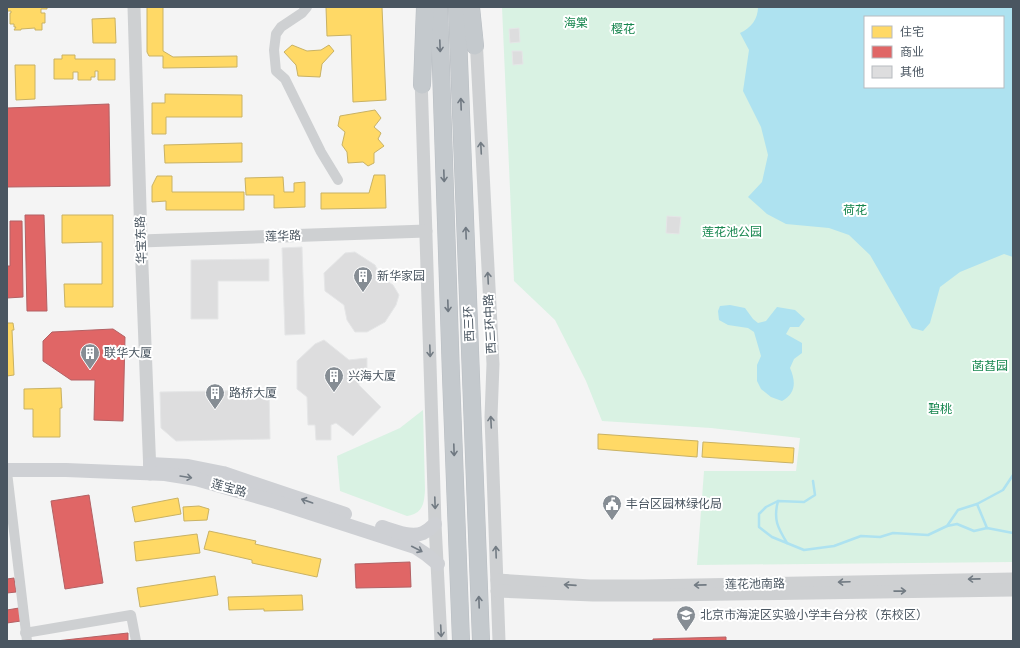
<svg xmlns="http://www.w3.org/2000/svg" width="1020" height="648" font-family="Mulish,'Noto Sans SC',sans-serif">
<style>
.green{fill:#d9f2e3;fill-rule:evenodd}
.water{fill:#aee2f0;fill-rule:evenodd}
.homes{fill:#ffd966;stroke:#c9b264}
.shops{fill:#e06666;stroke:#b36164}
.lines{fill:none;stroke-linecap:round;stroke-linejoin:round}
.stream{stroke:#aee2f0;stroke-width:2.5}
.building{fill:#ddddde;stroke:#e5e6e7}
.trunk-casing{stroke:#b9bec3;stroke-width:18}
.minor{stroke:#ced0d2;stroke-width:10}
.tertiary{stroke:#ced0d2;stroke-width:13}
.secondary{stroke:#ced0d4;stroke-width:14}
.trunk{stroke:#c4c9cd;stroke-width:17}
.oneway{stroke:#6f7881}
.oneway2{stroke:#727b83}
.oneway3{stroke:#727b84}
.labels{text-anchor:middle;stroke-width:4;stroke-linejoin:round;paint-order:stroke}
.park-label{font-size:12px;fill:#17864f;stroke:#fff}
.street-label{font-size:12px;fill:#4a5661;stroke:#fff}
.poi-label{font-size:12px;fill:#4a5661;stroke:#fff;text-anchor:start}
</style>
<rect width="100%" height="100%" fill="#f4f4f4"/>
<!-- green -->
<g class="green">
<path d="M502,7H1013V562L697,565L704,471H796L800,438L711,428L602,421L586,381L555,320L514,281ZM865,17H1003V87H865Z"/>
<path d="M423,410L425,490C424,504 423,513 407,516L340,491L337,456L400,428Z"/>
</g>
<!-- water -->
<g class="water">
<path d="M758,7H1013V257L1004,254L960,272L940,287L930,323L923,331L912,328L870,255L849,235L829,228L786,224L767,214L748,197L762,182L768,155L761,127L743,91L749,50L740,33C751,28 758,19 758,7ZM865,17H1003V87H865Z"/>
<path d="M730,305L745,308L753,319L758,323L766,321L777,307L795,310L805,319L799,327H790L786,334L802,343V353L794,359L790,368C796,382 796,393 782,401L771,397L761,389L757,381V365L761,356L754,332L748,328L728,325L719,320L718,311L720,306Z"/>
</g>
<!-- homes -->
<g class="homes">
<path d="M7,7H47V9H41V13H45V23H42V30H35V28L21,29V30H14L16,27H14V24H10V13H11V11H7Z"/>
<path d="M147,7H163V51L173,57L237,56V67L163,68V56H149L147,52Z"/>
<path d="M326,7H382L386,100L353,102L351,35L327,36Z"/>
<path d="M115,18L116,43H93L92,19Z"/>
<path d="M292,45L307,51L321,50L329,45L334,51L322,64L320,77L298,76L296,65L284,52Z"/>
<path d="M62,55H75V59H115V80H98V71H95V77H91V80H78V72H73V79H54V59H62Z"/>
<path d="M15,65H35V99L16,100Z"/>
<path d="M165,94L242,95V117H166V134H152V103H165Z"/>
<path d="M375,110L381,118L374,127L381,133L378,139L384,146L374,153V163L368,166L363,162L348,163L347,152L342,145L345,132L338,126L340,116Z"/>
<path d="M242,143V162L165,163L164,145Z"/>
<path d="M374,175H385L386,208L321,209V193H369Z"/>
<path d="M157,176H172V192H244V210H166V201L152,202V186Z"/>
<path d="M283,177L284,192H294V183L305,182V207L274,208V195H246L245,178Z"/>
<path d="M62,215H113V307H65L64,284H102V242L62,243Z"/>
<path d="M7,323H13L14,330H12L14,375L7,376Z"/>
<path d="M61,388L62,408H60V437H33V409H24V389Z"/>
<path d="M598,434L698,441L697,457L598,449Z"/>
<path d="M703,442L794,448L793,463L702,457Z"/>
<path d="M178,498L181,514L135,522L132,507Z"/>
<path d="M199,506L209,509L207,520L184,521L183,507Z"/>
<path d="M209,531L256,541L255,544L321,559L317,577L252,563V560L204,549Z"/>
<path d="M197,534L200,553L136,561L134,542Z"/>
<path d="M215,576L218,595L140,607L137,588Z"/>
<path d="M302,595L303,610L264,611V609L229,610L228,597Z"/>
</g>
<!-- shops -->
<g class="shops">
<path d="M109,104L110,186L7,187V108Z"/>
<path d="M25,215H44L47,311H27Z"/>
<path d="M10,221H22L23,297L7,298V266H10Z"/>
<path d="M113,329L125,337L123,421L94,420L95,380H71L43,361V341L52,332Z"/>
<path d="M89,495L103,583L65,589L51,501Z"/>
<path d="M410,562L411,587L356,588L355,564Z"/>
<path d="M14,578L16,592L7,593V579Z"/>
<path d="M19,608L21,621L7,623V610Z"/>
<path d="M128,633V641H56Z"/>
<path d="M726,637V641H653V639Z"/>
</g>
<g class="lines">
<!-- stream -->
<g class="stream">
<path d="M813,481L815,495L804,502L778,501L766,507L759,514V527L772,537L804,550L834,546L861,536L880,537L893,533L928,535L947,526L958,510L977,504"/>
<path d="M778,501C773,520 778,528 787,543"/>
<path d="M947,526L957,524L974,531L987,528L1013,533"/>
<path d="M987,528L977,504L1003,490L1013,475"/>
</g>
</g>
<!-- building -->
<g class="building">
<path d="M519,28L520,42L510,43L509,29Z"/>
<path d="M512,51H522L523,64L513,65Z"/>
<path d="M667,216L681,217L679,234L666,233Z"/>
<path d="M302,247L305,334L285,335L282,248Z"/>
<path d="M355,252L375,265L381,277L393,285L399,295L396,305L385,322L367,332H355L347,320L344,305L325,291L324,273L345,253Z"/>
<path d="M269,259V281H218V319H191V260Z"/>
<path d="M324,340L349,360L367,358V374L358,379L359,385L381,407L353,436L336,423L331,425V440H316L315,425H308L307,397L297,389V361L315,344Z"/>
<path d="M269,390L270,439L176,441L161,428L160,392Z"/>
</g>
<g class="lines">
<!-- trunk casing -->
<g class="trunk-casing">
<g id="trunk">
<path d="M439,7L451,376L461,641"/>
<path d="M457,7L481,641"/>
<path d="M471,7L475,46"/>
<path d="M422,85L425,7"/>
</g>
</g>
<!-- minor -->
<g class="minor">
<path d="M307,7L302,13L281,27L276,34L274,50L276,71L285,79L321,152L338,180"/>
<path d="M7,472L27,641"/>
<path d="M25,633L131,615L136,641"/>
</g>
<!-- tertiary -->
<g class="tertiary">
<path d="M134,7L141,241L150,474"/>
<path d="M476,37L493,364L491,417L499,641"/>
<path d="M421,77L435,524L441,641"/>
<path d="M141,241L426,231"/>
<path d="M497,580L590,586H643L1013,579"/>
<path d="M497,591L593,595H668L1013,590"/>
</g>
<!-- secondary -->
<g class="secondary">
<path d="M150,464L188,466L223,473L345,514"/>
<path d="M7,470H66L165,474L196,479L276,502L415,547L427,555L438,564"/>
<path d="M382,527C394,531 411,538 423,533C427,531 432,527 435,524"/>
</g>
<!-- trunk -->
<use href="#trunk" class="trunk"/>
</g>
<!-- one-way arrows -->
<defs><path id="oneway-shaft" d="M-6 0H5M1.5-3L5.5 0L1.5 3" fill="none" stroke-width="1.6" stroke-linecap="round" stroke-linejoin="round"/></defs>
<g class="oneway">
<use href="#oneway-shaft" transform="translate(440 46) rotate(88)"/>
<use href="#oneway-shaft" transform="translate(461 104) rotate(-92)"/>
<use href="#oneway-shaft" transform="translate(444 176) rotate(88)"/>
<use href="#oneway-shaft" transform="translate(466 233) rotate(-92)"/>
<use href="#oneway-shaft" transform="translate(448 306) rotate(88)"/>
<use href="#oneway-shaft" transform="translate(454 450) rotate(88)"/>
<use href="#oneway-shaft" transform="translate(479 602) rotate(-92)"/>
</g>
<g class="oneway2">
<use href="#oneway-shaft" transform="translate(481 148) rotate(-93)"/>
<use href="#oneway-shaft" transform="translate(488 278) rotate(-93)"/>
<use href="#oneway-shaft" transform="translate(430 351) rotate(88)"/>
<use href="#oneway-shaft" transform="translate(491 422) rotate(-93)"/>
<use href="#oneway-shaft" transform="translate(435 503) rotate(88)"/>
<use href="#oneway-shaft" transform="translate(496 552) rotate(-92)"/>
<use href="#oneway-shaft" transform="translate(974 579) rotate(179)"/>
<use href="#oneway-shaft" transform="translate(844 582) rotate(178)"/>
<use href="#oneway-shaft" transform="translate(570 585) rotate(-176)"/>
<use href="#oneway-shaft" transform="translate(700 585) rotate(179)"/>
<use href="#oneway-shaft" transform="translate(900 591) rotate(-1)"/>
<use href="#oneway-shaft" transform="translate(441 631) rotate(87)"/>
</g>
<g class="oneway3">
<use href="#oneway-shaft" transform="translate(186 477) rotate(9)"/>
<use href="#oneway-shaft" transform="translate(307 501) rotate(-161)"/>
<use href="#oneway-shaft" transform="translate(417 549) rotate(27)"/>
</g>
<!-- icons -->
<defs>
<g id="building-pin" transform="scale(1)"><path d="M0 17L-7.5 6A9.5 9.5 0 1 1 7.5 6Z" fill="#868d94" stroke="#fff"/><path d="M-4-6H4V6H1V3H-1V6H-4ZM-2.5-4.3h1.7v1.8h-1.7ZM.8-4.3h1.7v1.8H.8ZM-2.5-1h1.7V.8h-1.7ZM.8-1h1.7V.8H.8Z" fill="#fff"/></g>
<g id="civic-pin" transform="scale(1)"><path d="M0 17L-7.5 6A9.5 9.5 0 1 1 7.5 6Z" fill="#868d94" stroke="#fff"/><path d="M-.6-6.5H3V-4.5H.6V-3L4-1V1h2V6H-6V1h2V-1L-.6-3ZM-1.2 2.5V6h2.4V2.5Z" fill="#fff"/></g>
<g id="school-pin" transform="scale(1)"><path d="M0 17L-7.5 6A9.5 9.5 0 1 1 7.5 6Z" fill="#868d94" stroke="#fff"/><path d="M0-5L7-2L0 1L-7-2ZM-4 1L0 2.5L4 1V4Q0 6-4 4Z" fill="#fff"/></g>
</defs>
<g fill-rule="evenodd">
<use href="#building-pin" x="363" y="276"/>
<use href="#building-pin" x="90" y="353"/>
<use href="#building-pin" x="334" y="376"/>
<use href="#building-pin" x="215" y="393"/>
<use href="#civic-pin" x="612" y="504"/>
<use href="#school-pin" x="686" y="615"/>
</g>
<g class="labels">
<!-- park labels -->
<g class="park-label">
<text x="576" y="27">海棠</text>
<text x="623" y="33">樱花</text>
<text x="855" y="214">荷花</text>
<text x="732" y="236">莲花池公园</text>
<text x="990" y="370">菡萏园</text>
<text x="940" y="413">碧桃</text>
</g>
<!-- street labels -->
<g class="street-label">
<text transform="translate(283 236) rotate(-2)" y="4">莲华路</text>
<text transform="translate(141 240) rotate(-92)" y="4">华宝东路</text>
<text transform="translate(469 324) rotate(-92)" y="4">西三环</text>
<text transform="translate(490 324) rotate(-93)" y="4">西三环中路</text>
<text transform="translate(229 488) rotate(16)" y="4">莲宝路</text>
<text transform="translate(755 584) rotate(-1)" y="4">莲花池南路</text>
</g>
<!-- poi labels -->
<g class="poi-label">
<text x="377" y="280">新华家园</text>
<text x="104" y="357">联华大厦</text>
<text x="348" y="380">兴海大厦</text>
<text x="229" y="397">路桥大厦</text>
<text x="626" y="508">丰台区园林绿化局</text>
<text x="700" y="619">北京市海淀区实验小学丰台分校（东校区）</text>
</g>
</g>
<!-- border -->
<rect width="1020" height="648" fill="none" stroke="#4a5661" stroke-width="16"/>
<!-- legend -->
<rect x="864" y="16" width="140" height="72" fill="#ffffff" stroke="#b7bbc0"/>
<rect x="872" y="26" width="20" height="12" fill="#ffd966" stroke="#b7bbc0"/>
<text x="900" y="36" font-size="12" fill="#4a5661">住宅</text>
<rect x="872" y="46" width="20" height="12" fill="#e06666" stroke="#b7bbc0"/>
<text x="900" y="56" font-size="12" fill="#4a5661">商业</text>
<rect x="872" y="66" width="20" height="12" fill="#ddddde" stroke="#b7bbc0"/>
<text x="900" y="76" font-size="12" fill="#4a5661">其他</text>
</svg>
